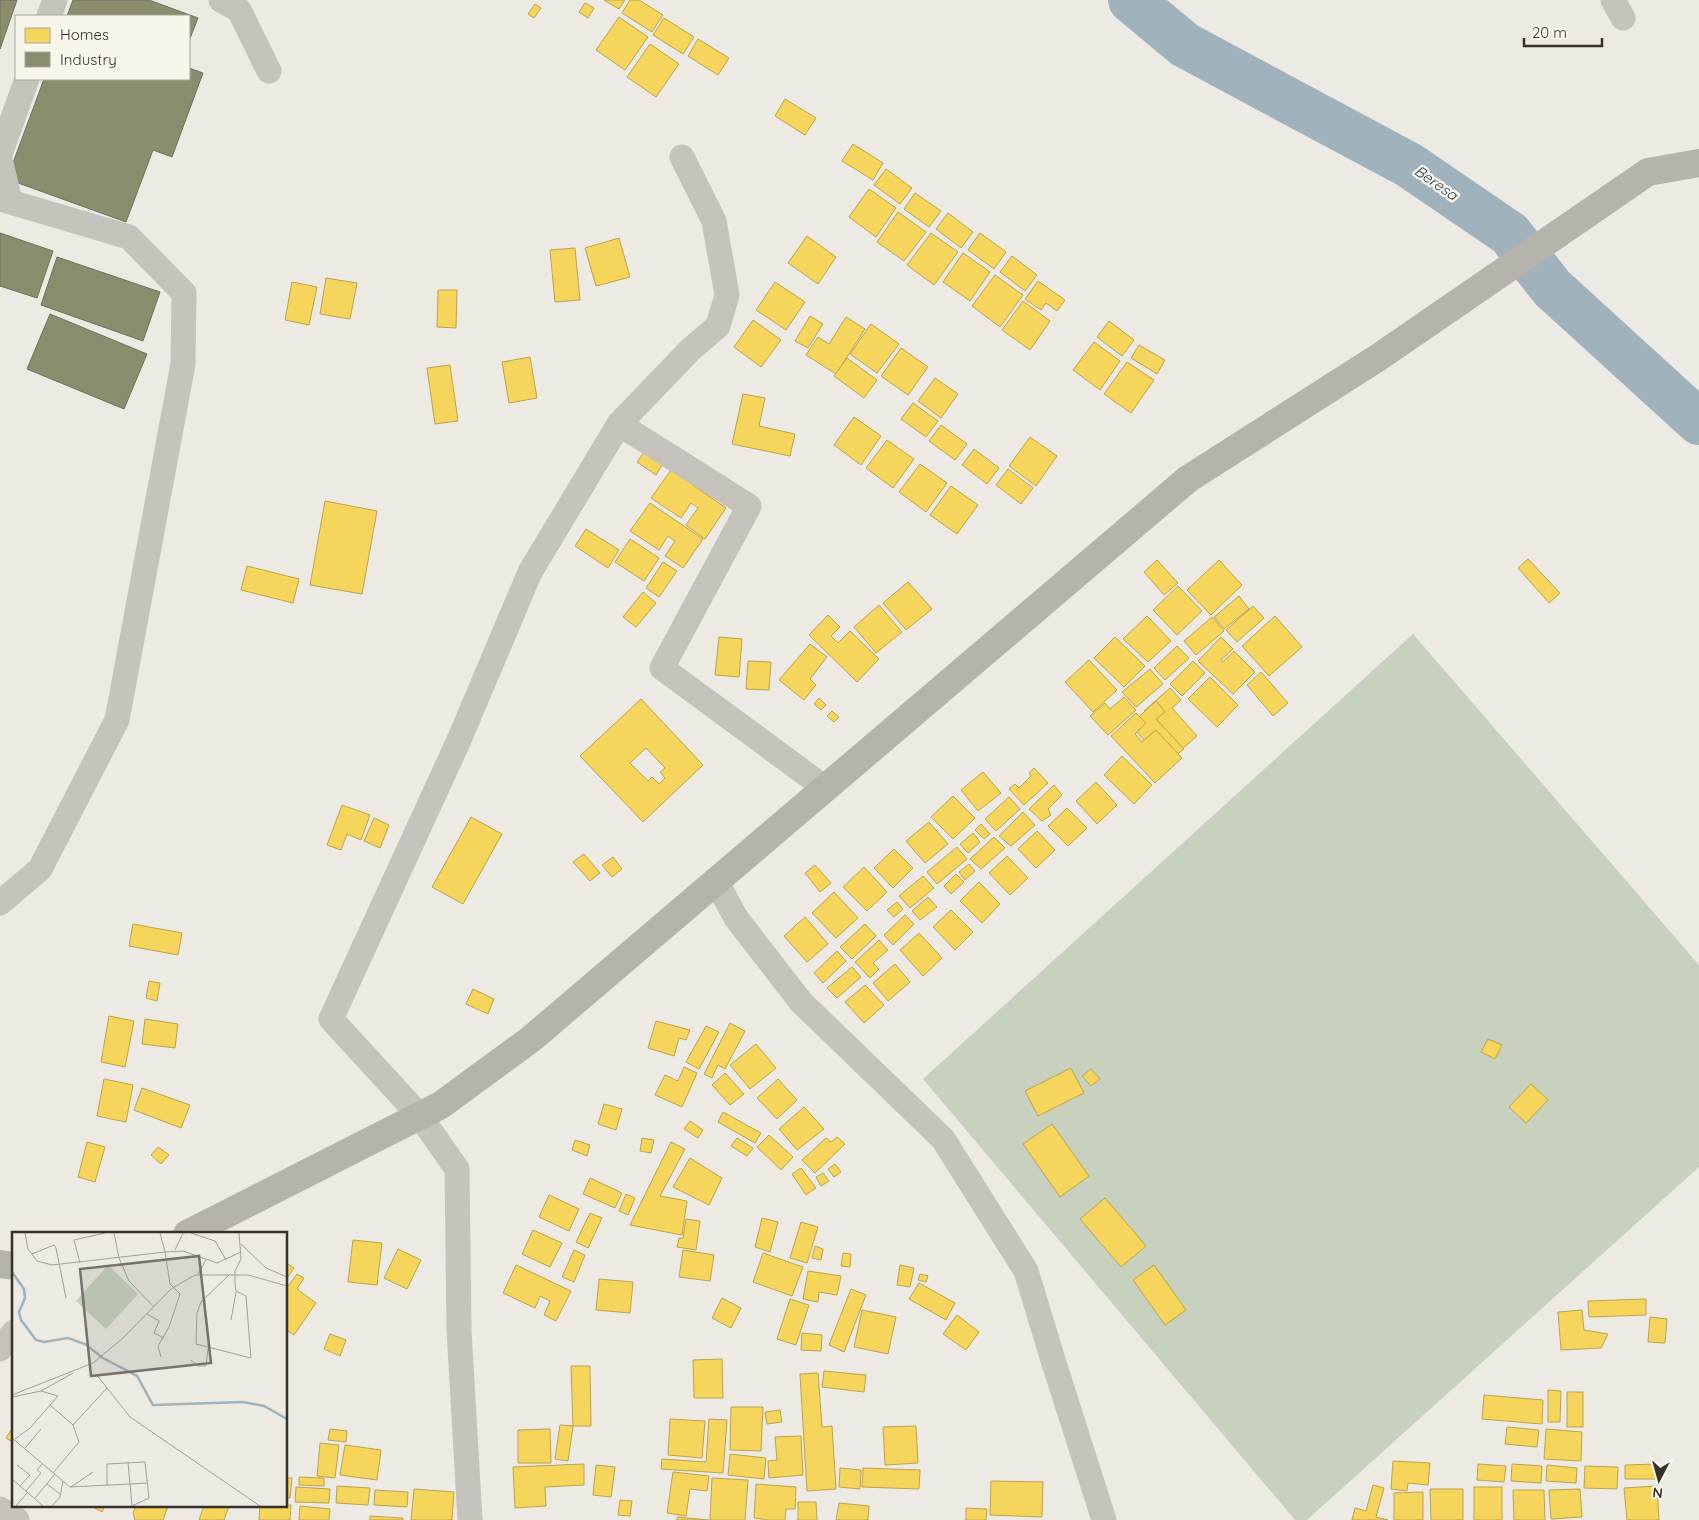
<svg xmlns="http://www.w3.org/2000/svg" width="1699" height="1520" font-family="Quicksand,sans-serif">
<style>
.green{fill:#c7d1be}
.homes{fill:#f6d55c;stroke:#bca44d;fill-rule:evenodd}
.industry{fill:#8c8c6e;stroke:#72715a}
.lines{fill:none;stroke-linecap:round;stroke-linejoin:round}
.river{stroke:#a0b2bb;stroke-width:46}
.street{stroke:#c5c3bb;stroke-width:25}
.secondary{stroke:#b6b3ac;stroke-width:28}
.labels{text-anchor:middle;stroke-width:5;stroke-linejoin:round;paint-order:stroke}
.water-label{font-size:15px;font-style:italic;fill:#243f52;stroke:#f8f6ea}
.inset-river{fill:none;stroke:#a0b2bb;stroke-width:2.5}
.inset-road{fill:none;stroke:#a3a098;stroke-width:1}
.view{fill:#75726a;fill-opacity:0.15;stroke:#75726a;stroke-width:2.5}
.inset-edge{fill:none;stroke:#35312a;stroke-width:2.5}
</style>
<rect width="100%" height="100%" fill="#eceae2"/>
<!-- green -->
<path class="green" d="M1413,634L1699,965V1167L1307,1520H1295L923,1079Z"/>
<!-- homes -->
<g class="homes">
<path d="M604,0H625L619,9Z"/>
<path d="M630,0H639L663,15L652,32L622,13Z"/>
<path d="M585,3L594,8L588,18L579,12Z"/>
<path d="M535,4L541,8L534,18L528,14Z"/>
<path d="M619,17L648,37L625,70L596,50Z"/>
<path d="M664,18L694,37L683,54L653,35Z"/>
<path d="M698,39L729,58L718,75L688,56Z"/>
<path d="M650,44L679,64L656,97L627,77Z"/>
<path d="M785,99L816,118L805,135L775,116Z"/>
<path d="M853,144L883,163L873,180L842,161Z"/>
<path d="M886,169L912,188L900,204L874,185Z"/>
<path d="M869,189L896,208L876,237L849,217Z"/>
<path d="M915,193L941,211L929,227L904,209Z"/>
<path d="M898,212L926,232L904,261L877,242Z"/>
<path d="M948,213L973,232L961,248L936,229Z"/>
<path d="M931,233L958,252L934,285L907,265Z"/>
<path d="M980,233L1006,252L994,269L968,250Z"/>
<path d="M807,236L836,257L818,284L788,263Z"/>
<path d="M619,238L630,277L596,286L585,248Z"/>
<path d="M575,248L580,300L555,302L550,250Z"/>
<path d="M963,253L990,272L970,301L943,282Z"/>
<path d="M1012,256L1037,275L1025,291L1000,272Z"/>
<path d="M995,275L1023,295L1000,327L972,306Z"/>
<path d="M326,278L357,283L350,319L320,314Z"/>
<path d="M1038,281L1065,300L1057,311L1046,303L1041,310L1025,299Z"/>
<path d="M292,282L317,287L309,325L285,320Z"/>
<path d="M775,282L805,302L786,330L756,310Z"/>
<path d="M438,290H457L456,328L437,327Z"/>
<path d="M1023,301L1050,321L1030,350L1002,330Z"/>
<path d="M810,316L823,324L808,348L795,341Z"/>
<path d="M846,317L865,329L836,374L806,355L818,337L829,344Z"/>
<path d="M753,320L781,340L761,367L734,347Z"/>
<path d="M1109,321L1134,340L1122,356L1097,337Z"/>
<path d="M871,324L899,344L877,373L850,354Z"/>
<path d="M1094,342L1120,361L1100,390L1073,370Z"/>
<path d="M1139,345L1165,360L1157,374L1131,358Z"/>
<path d="M901,348L928,367L908,395L881,376Z"/>
<path d="M530,357L537,398L509,403L502,362Z"/>
<path d="M847,358L877,380L864,398L834,376Z"/>
<path d="M1127,362L1154,380L1131,413L1104,394Z"/>
<path d="M450,365L458,421L435,424L427,368Z"/>
<path d="M935,378L958,394L941,418L918,401Z"/>
<path d="M743,394L765,398L759,426L795,434L790,456L732,444Z"/>
<path d="M913,403L938,421L926,437L901,419Z"/>
<path d="M854,417L881,436L861,465L834,445Z"/>
<path d="M941,425L967,444L955,460L929,441Z"/>
<path d="M1030,437L1057,456L1036,486L1009,466Z"/>
<path d="M887,440L914,459L893,488L866,468Z"/>
<path d="M649,445L667,457L656,475L637,462Z"/>
<path d="M974,449L999,468L987,484L962,465Z"/>
<path d="M920,464L947,483L926,512L899,492Z"/>
<path d="M1008,469L1033,488L1021,504L996,485Z"/>
<path d="M671,470L726,508L705,539L686,525L698,508L691,503L681,518L651,498Z"/>
<path d="M951,486L978,505L957,534L930,515Z"/>
<path d="M325,501L377,511L362,594L310,585Z"/>
<path d="M650,503L703,539L683,568L665,556L675,541L668,536L659,550L630,531Z"/>
<path d="M586,529L619,550L608,568L575,546Z"/>
<path d="M630,539L659,558L644,581L615,562Z"/>
<path d="M1528,559L1560,593L1549,603L1518,568Z"/>
<path d="M1157,560L1178,583L1164,595L1144,572Z"/>
<path d="M1219,560L1242,585L1211,615L1187,590Z"/>
<path d="M663,562L677,571L659,597L646,588Z"/>
<path d="M247,566L299,579L293,603L241,590Z"/>
<path d="M908,582L932,609L906,630L883,603Z"/>
<path d="M1178,586L1202,611L1177,635L1153,610Z"/>
<path d="M643,592L656,603L636,627L623,617Z"/>
<path d="M1239,596L1249,609L1224,629L1214,617Z"/>
<path d="M879,605L902,632L876,653L854,627Z"/>
<path d="M1253,606L1264,618L1237,642L1226,630Z"/>
<path d="M828,615L840,627L831,636L838,643L850,631L879,659L857,682L809,635Z"/>
<path d="M1147,616L1171,641L1148,662L1123,639Z"/>
<path d="M1275,616L1302,647L1269,676L1242,646Z"/>
<path d="M1212,617L1224,631L1196,655L1184,641Z"/>
<path d="M719,637L742,639L739,677L715,675Z"/>
<path d="M1115,637L1145,666L1124,687L1094,658Z"/>
<path d="M1221,637L1233,649L1221,660L1223,662L1234,651L1255,672L1233,694L1198,661Z"/>
<path d="M810,644L827,657L810,679L816,685L804,700L779,680Z"/>
<path d="M1177,646L1189,658L1165,680L1154,668Z"/>
<path d="M1089,660L1117,690L1093,712L1065,682Z"/>
<path d="M748,661L771,662L769,690L746,689Z"/>
<path d="M1193,661L1205,673L1182,696L1170,684Z"/>
<path d="M1150,669L1163,684L1136,707L1122,692Z"/>
<path d="M1261,672L1288,703L1273,716L1247,685Z"/>
<path d="M1210,677L1238,705L1217,727L1188,699Z"/>
<path d="M1170,688L1181,700L1172,708L1197,736L1180,751L1144,711Z"/>
<path d="M1124,697L1136,710L1108,735L1090,716L1105,703L1110,709Z"/>
<path d="M819,698L826,705L821,710L814,704Z"/>
<path d="M641,699L703,765L643,822L580,756ZM646,748L665,768L660,772L665,778L659,784L652,777L648,781L630,763Z"/>
<path d="M1156,701L1165,712L1156,719L1184,749L1166,763L1130,725Z"/>
<path d="M832,711L839,717L834,722L827,716Z"/>
<path d="M1136,713L1146,723L1135,734L1142,742L1156,730L1182,758L1155,783L1111,736Z"/>
<path d="M1122,756L1152,785L1134,804L1104,775Z"/>
<path d="M1034,768L1048,783L1024,805L1009,789L1015,784L1019,788L1031,776L1029,773Z"/>
<path d="M983,772L1001,793L978,811L961,790Z"/>
<path d="M1096,782L1117,805L1097,824L1076,801Z"/>
<path d="M1054,785L1062,795L1048,809L1051,815L1042,821L1029,809Z"/>
<path d="M953,796L975,818L953,839L931,817Z"/>
<path d="M1009,797L1020,809L996,831L985,819Z"/>
<path d="M342,805L370,815L361,840L347,834L341,850L327,845Z"/>
<path d="M1067,808L1087,828L1068,846L1048,826Z"/>
<path d="M1023,812L1035,825L1011,846L999,836Z"/>
<path d="M471,817L502,834L463,904L432,887Z"/>
<path d="M374,818L389,825L380,848L364,841Z"/>
<path d="M929,822L948,844L925,863L906,841Z"/>
<path d="M981,824L990,834L984,839L975,830Z"/>
<path d="M1037,831L1055,850L1036,868L1018,849Z"/>
<path d="M973,833L980,842L968,853L960,844Z"/>
<path d="M994,837L1005,848L981,869L970,859Z"/>
<path d="M957,847L967,859L937,884L927,872Z"/>
<path d="M894,849L913,868L893,888L874,868Z"/>
<path d="M584,854L600,873L590,881L573,862Z"/>
<path d="M1007,856L1028,878L1010,895L989,873Z"/>
<path d="M613,857L622,869L612,877L602,865Z"/>
<path d="M969,864L975,871L965,880L959,872Z"/>
<path d="M815,865L831,883L820,892L805,873Z"/>
<path d="M864,867L887,892L867,911L843,887Z"/>
<path d="M956,874L964,882L951,894L944,886Z"/>
<path d="M923,876L934,888L910,908L899,896Z"/>
<path d="M979,882L1000,904L982,923L960,901Z"/>
<path d="M834,892L858,918L836,938L812,913Z"/>
<path d="M928,897L937,907L920,920L912,911Z"/>
<path d="M897,902L903,909L894,917L887,910Z"/>
<path d="M951,910L973,932L955,950L933,927Z"/>
<path d="M905,915L914,924L893,945L884,935Z"/>
<path d="M805,917L828,944L807,962L784,936Z"/>
<path d="M133,924L182,933L178,955L129,946Z"/>
<path d="M865,924L876,936L852,959L840,947Z"/>
<path d="M919,933L942,958L923,976L900,950Z"/>
<path d="M879,940L888,950L873,963L879,969L870,978L855,962Z"/>
<path d="M837,951L846,961L823,983L814,973Z"/>
<path d="M895,964L910,982L888,1001L873,983Z"/>
<path d="M852,967L861,977L837,998L827,988Z"/>
<path d="M149,981L160,983L157,1001L146,998Z"/>
<path d="M865,985L884,1005L864,1023L845,1002Z"/>
<path d="M473,989L494,999L488,1014L466,1004Z"/>
<path d="M109,1016L134,1021L125,1067L101,1062Z"/>
<path d="M145,1019L178,1024L175,1048L142,1044Z"/>
<path d="M656,1021L690,1030L686,1040L679,1038L674,1056L648,1048Z"/>
<path d="M730,1023L745,1031L725,1069L718,1065L712,1078L704,1074Z"/>
<path d="M706,1026L719,1032L699,1069L686,1062Z"/>
<path d="M1488,1039L1502,1045L1495,1059L1481,1052Z"/>
<path d="M756,1044L776,1068L750,1089L730,1065Z"/>
<path d="M684,1067L697,1073L682,1107L655,1095L665,1075L678,1081Z"/>
<path d="M1071,1068L1084,1093L1038,1116L1025,1091Z"/>
<path d="M1091,1069L1100,1079L1091,1086L1082,1076Z"/>
<path d="M725,1073L744,1094L730,1105L712,1085Z"/>
<path d="M104,1079L133,1085L126,1122L97,1116Z"/>
<path d="M778,1079L797,1100L777,1119L757,1098Z"/>
<path d="M1531,1084L1548,1100L1526,1123L1509,1107Z"/>
<path d="M142,1088L190,1105L181,1128L134,1110Z"/>
<path d="M604,1104L622,1109L616,1130L598,1124Z"/>
<path d="M804,1107L824,1129L797,1150L779,1129Z"/>
<path d="M723,1112L761,1133L755,1143L718,1122Z"/>
<path d="M690,1121L703,1130L698,1138L684,1129Z"/>
<path d="M1052,1124L1089,1176L1060,1197L1023,1144Z"/>
<path d="M769,1135L793,1157L781,1170L757,1147Z"/>
<path d="M837,1137L845,1144L815,1173L802,1160L826,1138L831,1142Z"/>
<path d="M642,1138L654,1140L651,1153L640,1151Z"/>
<path d="M737,1138L753,1148L747,1156L731,1146Z"/>
<path d="M575,1140L590,1145L587,1156L572,1150Z"/>
<path d="M87,1142L105,1147L95,1182L78,1177Z"/>
<path d="M671,1142L685,1149L660,1196L687,1201L682,1235L630,1225Z"/>
<path d="M158,1147L169,1155L161,1164L151,1155Z"/>
<path d="M690,1158L722,1178L709,1205L673,1187Z"/>
<path d="M835,1164L841,1172L834,1177L828,1169Z"/>
<path d="M801,1168L816,1188L806,1195L792,1174Z"/>
<path d="M823,1173L829,1181L821,1186L816,1177Z"/>
<path d="M590,1178L622,1193L615,1208L583,1194Z"/>
<path d="M626,1194L635,1198L628,1215L619,1211Z"/>
<path d="M549,1195L579,1209L569,1231L539,1217Z"/>
<path d="M1105,1198L1146,1246L1121,1267L1080,1219Z"/>
<path d="M590,1213L602,1218L588,1248L576,1242Z"/>
<path d="M762,1218L778,1222L770,1252L755,1247Z"/>
<path d="M686,1219L700,1221L696,1250L677,1247L679,1238H683Z"/>
<path d="M801,1222L818,1227L807,1263L790,1258Z"/>
<path d="M533,1230L562,1243L550,1267L522,1254Z"/>
<path d="M353,1240L382,1243L377,1285L348,1282Z"/>
<path d="M815,1246L823,1249L821,1260L812,1258Z"/>
<path d="M398,1249L421,1260L407,1289L384,1278Z"/>
<path d="M574,1250L585,1255L574,1282L562,1277Z"/>
<path d="M683,1250L714,1255L710,1281L679,1277Z"/>
<path d="M763,1253L803,1267L792,1296L753,1282Z"/>
<path d="M843,1253L851,1254L850,1267L841,1266Z"/>
<path d="M286,1263L294,1268L286,1280Z"/>
<path d="M516,1265L571,1291L556,1321L544,1315L550,1301L540,1296L535,1308L503,1293Z"/>
<path d="M900,1265L914,1268L910,1287L897,1285Z"/>
<path d="M1154,1265L1186,1310L1165,1325L1133,1280Z"/>
<path d="M808,1271L841,1276L837,1295L819,1292L818,1302L803,1299Z"/>
<path d="M297,1274L304,1278L297,1289L316,1303L294,1335L286,1330V1289Z"/>
<path d="M920,1274L928,1276L926,1282L918,1280Z"/>
<path d="M599,1279L633,1282L630,1313L596,1310Z"/>
<path d="M919,1283L955,1303L946,1320L909,1299Z"/>
<path d="M851,1289L866,1295L844,1352L829,1345Z"/>
<path d="M722,1298L741,1308L731,1328L712,1318Z"/>
<path d="M790,1299L809,1305L796,1345L777,1339Z"/>
<path d="M1646,1299V1315L1589,1317L1588,1301Z"/>
<path d="M862,1310L896,1317L888,1354L854,1347Z"/>
<path d="M1582,1310L1584,1330L1608,1334L1601,1348L1561,1350L1558,1312Z"/>
<path d="M957,1315L979,1332L966,1350L943,1334Z"/>
<path d="M1650,1317L1667,1319L1665,1343L1648,1342Z"/>
<path d="M802,1333L822,1335L821,1351L801,1350Z"/>
<path d="M330,1334L346,1340L340,1356L324,1349Z"/>
<path d="M722,1359L723,1398H694L693,1360Z"/>
<path d="M571,1366H590L591,1426H573Z"/>
<path d="M824,1371L866,1375L864,1392L822,1387Z"/>
<path d="M818,1373L822,1427L832,1426L836,1489L807,1491L800,1374Z"/>
<path d="M1548,1390L1561,1391L1560,1422H1548Z"/>
<rect x="1567" y="1392" width="16" height="35"/>
<path d="M1484,1395L1543,1400L1542,1424L1482,1419Z"/>
<path d="M731,1407H763L761,1451L730,1450Z"/>
<path d="M780,1410L782,1422L767,1424L765,1412Z"/>
<path d="M670,1419L705,1421L702,1458L668,1455Z"/>
<path d="M709,1419L727,1420L723,1473L661,1469L662,1459L706,1462Z"/>
<path d="M560,1425L573,1426L568,1461L555,1459Z"/>
<path d="M916,1426L918,1463L885,1465L883,1427Z"/>
<path d="M13,1427H14V1443L6,1438Z"/>
<path d="M1507,1427L1539,1430L1537,1447L1505,1444Z"/>
<path d="M330,1429L347,1431L346,1442L328,1440Z"/>
<path d="M550,1429L551,1463H518V1430Z"/>
<path d="M1546,1429L1582,1432L1581,1461L1544,1459Z"/>
<path d="M801,1436L803,1475L769,1478L768,1461L777,1460L775,1437Z"/>
<path d="M320,1443L339,1445L335,1478L317,1476Z"/>
<path d="M345,1445L381,1450L377,1480L340,1475Z"/>
<path d="M730,1454L766,1458L764,1479L728,1475Z"/>
<path d="M1393,1461L1430,1463L1428,1485L1408,1483L1407,1491L1391,1489Z"/>
<path d="M584,1464V1485L545,1487L546,1506L515,1508L513,1467Z"/>
<path d="M1478,1464L1506,1466L1504,1482L1477,1480Z"/>
<path d="M1512,1464L1542,1466L1541,1483L1511,1481Z"/>
<path d="M1657,1464V1479H1625V1465Z"/>
<path d="M596,1465L615,1467L611,1497L593,1495Z"/>
<path d="M1547,1465L1577,1468L1576,1483L1546,1481Z"/>
<path d="M1585,1466L1618,1467L1617,1489L1584,1488Z"/>
<path d="M840,1468L861,1470L860,1489L839,1487Z"/>
<path d="M863,1468L920,1470L919,1489L862,1487Z"/>
<path d="M673,1472L709,1476L707,1491L690,1489L686,1516L667,1513Z"/>
<path d="M299,1477L324,1478V1486L299,1485Z"/>
<path d="M286,1478H292L290,1498H286Z"/>
<path d="M712,1478L748,1480L745,1520H710Z"/>
<path d="M991,1481L1043,1482L1042,1517L990,1515Z"/>
<path d="M756,1484L796,1487L795,1509H786L785,1520H762V1519L754,1518Z"/>
<path d="M1373,1485L1384,1488L1376,1517L1388,1520H1352L1355,1508L1366,1511Z"/>
<path d="M337,1486L370,1488L368,1505L336,1503Z"/>
<path d="M1657,1486L1659,1520H1627L1624,1488Z"/>
<path d="M296,1487L330,1489L329,1503L295,1502Z"/>
<rect x="1474" y="1487" width="28" height="33"/>
<path d="M414,1489L454,1492L452,1520H411Z"/>
<path d="M1430,1489H1463V1520H1431Z"/>
<path d="M1580,1489L1582,1517L1551,1519L1549,1490Z"/>
<path d="M375,1490L408,1492L407,1507L374,1505Z"/>
<path d="M1513,1490H1544L1545,1520H1514Z"/>
<path d="M1423,1492V1520H1394V1493Z"/>
<path d="M620,1500L632,1501L630,1516L618,1515Z"/>
<path d="M798,1502H816L817,1520H798Z"/>
<path d="M839,1503L869,1506L868,1520H836Z"/>
<path d="M286,1505H291L290,1520H259L260,1506H286Z"/>
<path d="M91,1506H105L102,1512Z"/>
<path d="M136,1506H168L163,1520H135L133,1513Z"/>
<path d="M204,1506H229L224,1520H199Z"/>
<path d="M300,1506L330,1509L329,1520H299Z"/>
<path d="M966,1508L987,1509L986,1520H966Z"/>
<path d="M370,1516L403,1518V1520H370Z"/>
<path d="M677,1517L709,1520H677Z"/>
</g>
<!-- industry -->
<g class="industry">
<path d="M0,0H17L0,49Z"/>
<path d="M73,0H149L198,18L189,41V16H67Z"/>
<path d="M189,68L203,73L172,157L153,150L126,222L7,179L44,79H189Z"/>
<path d="M0,233L53,251L37,298L0,286Z"/>
<path d="M57,257L160,292L143,341L41,305Z"/>
<path d="M50,314L147,354L124,409L27,369Z"/>
</g>
<g class="lines">
<!-- river -->
<path class="river" d="M1131,0L1185,45L1409,165L1510,234L1552,288L1699,422"/>
<!-- street -->
<g class="street">
<path d="M221,0L239,10L269,71"/>
<path d="M1613,0L1623,18"/>
<path d="M49,16L55,0"/>
<path d="M0,154L27,79"/>
<path d="M0,159L10,201"/>
<path d="M0,199L129,237L184,293L183,364L117,720L40,869L0,903"/>
<path d="M619,424L749,506L662,668L825,788"/>
<path d="M716,881L736,918L801,1002L943,1139L1026,1271L1053,1360L1104,1520"/>
<path d="M0,1349L14,1332"/>
<path d="M0,1509L17,1520"/>
<path d="M470,1520L459,1330L457,1169L420,1116L331,1019L459,740L530,572L619,424L690,350L718,326L727,295L714,221L682,157"/>
</g>
<!-- secondary -->
<g class="secondary">
<path d="M187,1234L441,1105L531,1039L1188,479L1379,357L1648,172L1699,163"/>
<path d="M0,1264L14,1266"/>
</g>
</g>
<g class="labels">
<!-- water labels -->
<g class="water-label">
<text transform="translate(1436 183) rotate(35)" y="5">Beresa</text>
</g>
</g>
<!-- overview -->
<g transform="translate(12 1232)">
<rect width="275" height="275" fill="#eceae2"/>
<path d="M96,33L126,62L94,97L64,69Z" fill="#c7d1be"/>
<path class="inset-river" d="M0,40L12,57L13,66L7,80L9,88L24,108L32,110L56,106L73,112L91,126L125,144L141,173L231,170L252,174L275,187"/>
<path class="inset-road" d="M13,1L16,17L25,29L40,33L153,20L148,1M102,1L107,26L117,49L142,75M179,1L203,9L214,28M229,12L254,36L275,45M163,18L171,1M20,22L42,13L44,16L54,66M68,31L62,8L93,1M186,42L194,28M217,43L189,70L185,81L184,112L239,126L234,64L224,59L223,53V39L229,27L227,1M135,82L147,89L142,101L152,106M219,88L224,60M149,125L146,114L157,95L168,62L158,52L153,20L171,19L205,31L229,20M179,128L186,134H194L196,117M84,142L118,185L248,274M0,163L81,131L111,106L159,57L183,43H236L275,54M0,165L29,159L61,141M38,173L61,193L95,156M0,206L58,255L118,252L120,274M3,207L18,196L46,164L29,159M13,216L29,197M116,230L118,252L136,251M5,233L18,243L8,254M41,241L67,210L61,193M0,247L31,274M35,252L48,262M95,253V232L133,230L137,266L120,274M59,255L81,240M14,259L29,241L25,238L30,232M23,266L43,242M4,274L16,260M40,274L48,265L51,249"/>
<path class="view" d="M187,24L199,131L79,144L68,37Z"/>
<rect width="275" height="275" class="inset-edge"/>
</g>
<!-- legend -->
<rect x="15" y="15" width="175" height="65" fill="#f8f6ea" stroke="#aaa79d"/>
<rect x="25" y="28" width="25" height="15" fill="#f6d55c" stroke="#aaa79d"/>
<text x="60" y="40" font-size="15" fill="#35312a">Homes</text>
<rect x="25" y="52" width="25" height="15" fill="#8c8c6e" stroke="#aaa79d"/>
<text x="60" y="65" font-size="15" fill="#35312a">Industry</text>
<!-- north arrow -->
<g transform="translate(1659 1480) rotate(186)" stroke="#f8f6ea" stroke-width="4" paint-order="stroke">
<path d="M0-4L9 19L0 12L-9 19Z" fill="#35312a"/>
<text y="-8" font-size="14" font-weight="bold" text-anchor="middle" fill="#35312a">N</text>
</g>
<!-- scale -->
<path d="M1524 38v8h78v-8" fill="none" stroke="#35312a" stroke-width="2.5"/>
<text x="1532" y="38" font-size="15" fill="#35312a" stroke="#f8f6ea" stroke-width="4" paint-order="stroke">20 m</text>
</svg>
